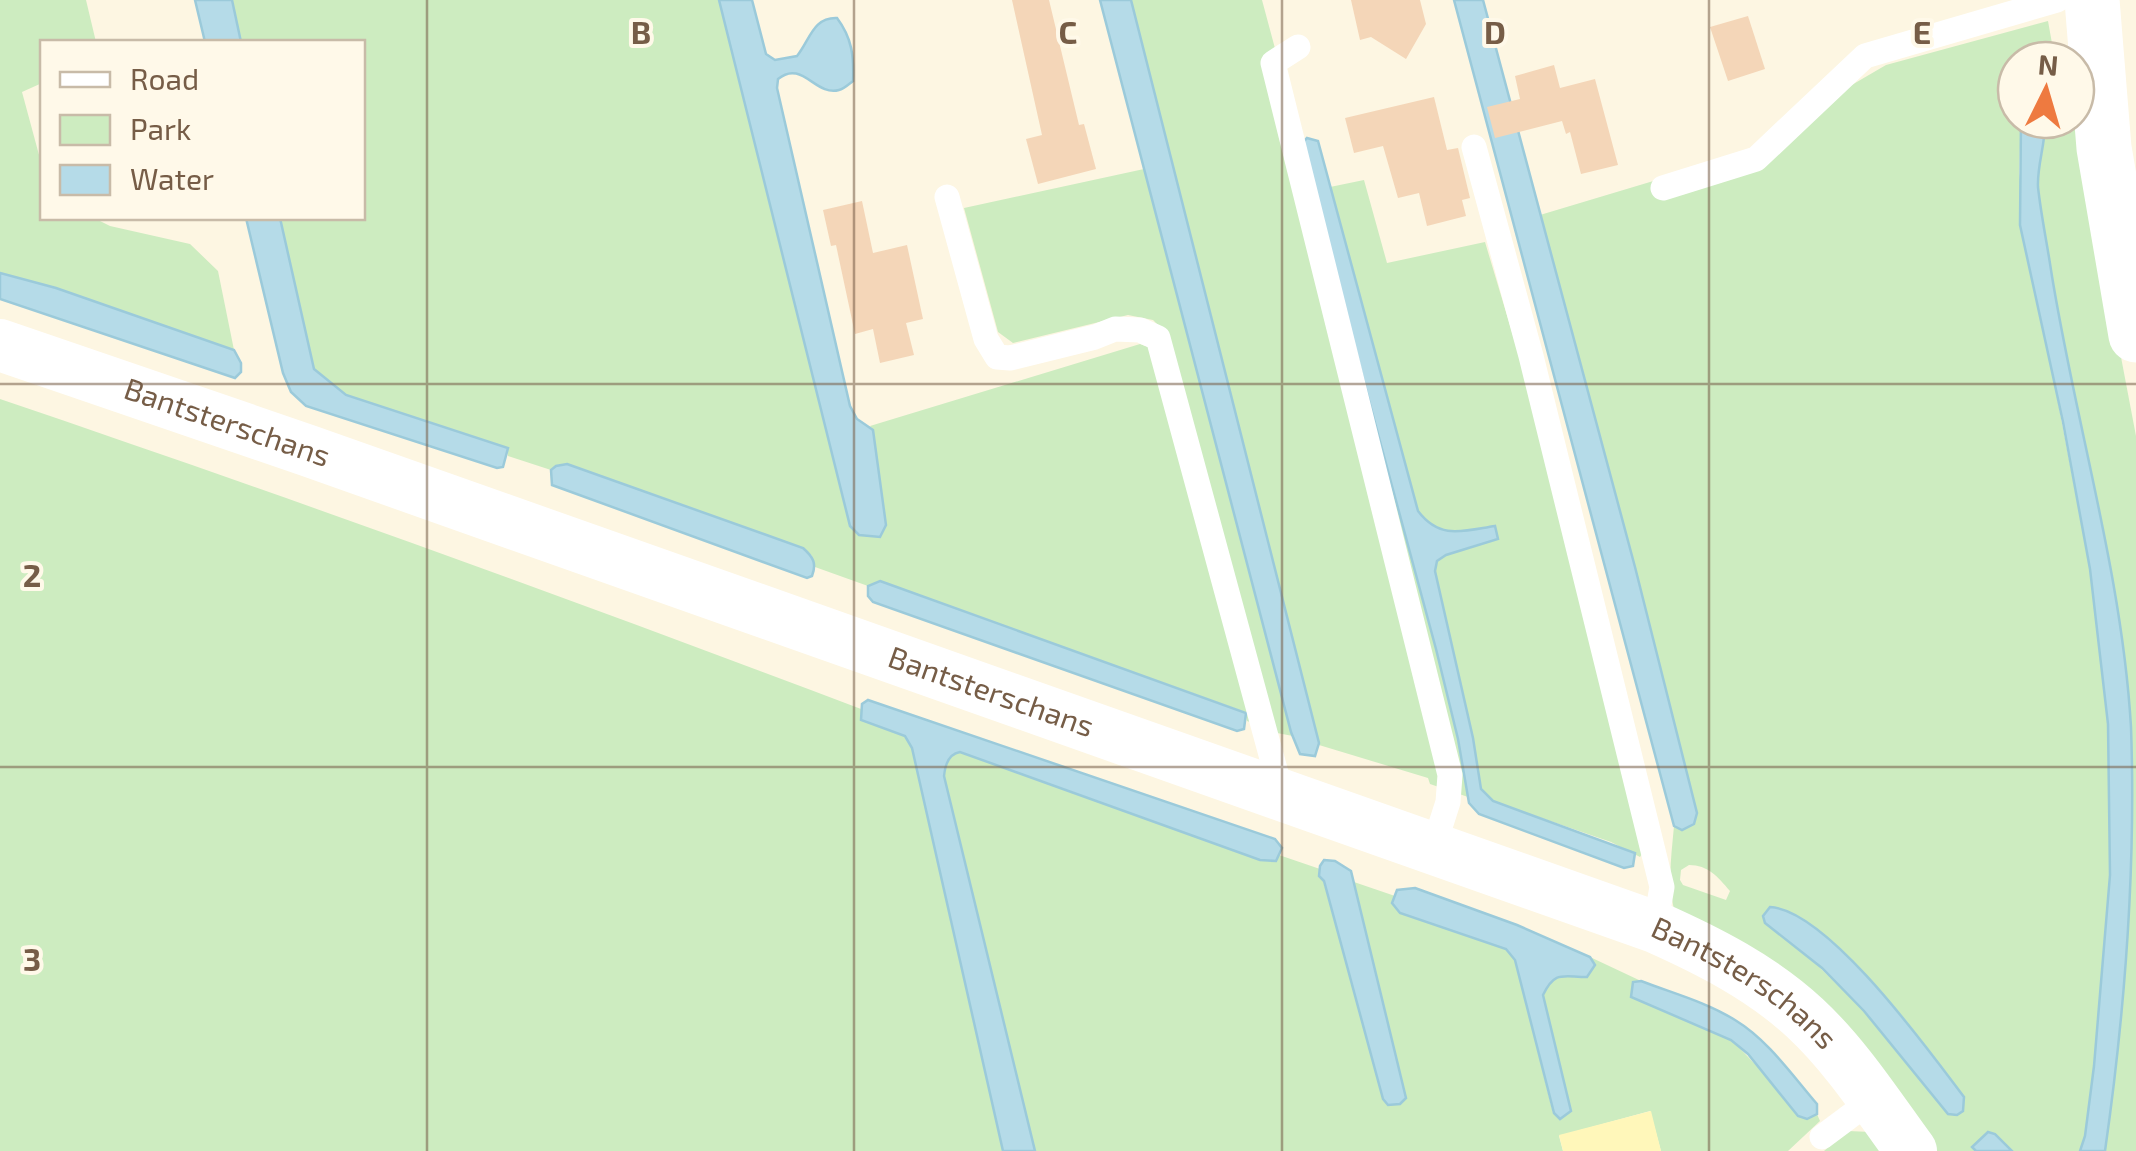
<svg xmlns="http://www.w3.org/2000/svg" width="2136" height="1151" font-family="'Exo 2',sans-serif">
<style>
.green{fill:#cdecc0;fill-rule:evenodd}
.sand{fill:#fff7ba}
.water{fill:#b5dbe8;stroke:#9bcada;stroke-width:2.5}
.building{fill:#f4d6b8}
.lines{fill:none;stroke-linecap:round;stroke-linejoin:round}
.service{stroke:#fff;stroke-width:25}
.minor{stroke:#fff;stroke-width:52}
.tertiary{stroke:#fff;stroke-width:55}
.grid{fill:none;stroke:#765d47;stroke-width:2.5;stroke-opacity:0.55}
.labels{text-anchor:middle;stroke-width:8;stroke-linejoin:round;paint-order:stroke}
.street-label{font-size:30px;fill:#765d47;stroke:#fff9e9}
.grid-label{font-size:32px;text-anchor:middle;font-weight:bold;fill:#765d47;stroke:#fff9e9;stroke-width:8;stroke-linejoin:round;paint-order:stroke}
</style>
<rect width="100%" height="100%" fill="#fdf6e2"/>
<!-- green -->
<g class="green">
<path d="M0,0H86L96,42H42V83L22,92L42,166V218H94L110,226L190,244L218,271L234,350L56,288L0,273Z"/>
<path d="M232,0H719L850,526L875,446L873,430L870,426L1140,344L1151,348L1258,725L1247,721L1245,712L880,581L868,586L815,567L812,556L803,548L567,465L556,466L551,470L508,456L507,448L345,395L314,369L280,218H362V42H241Z"/>
<path d="M1131,0H1262L1436,649L1458,739L1468,797L1430,784L1428,778L1319,745Z"/>
<path d="M2048,21L2055,60H2016V120H2021L2019,173L2043,324L2090,569L2108,724L2110,875L2094,1066L2085,1136L2080,1151H2012L1995,1135L1988,1132L1972,1146L1976,1151H1937L1913,1121L1678,922C1666,890 1671,860 1674,826L1682,830L1697,813L1540,215L1790,140L1850,86L1886,65ZM1689,865C1708,865 1718,877 1730,891L1726,900L1683,885L1680,880L1681,870ZM1776,907C1852,944 1914,1031 1964,1097L1948,1114L1864,1011L1804,952Z"/>
<path d="M2045,120H2076L2136,436V1151H2105C2125,1012 2136,868 2131,727C2122,573 2075,422 2051,270C2047,243 2041,215 2038,187C2037,164 2046,143 2045,120Z"/>
<path d="M1144,169L1291,732L1293,736L1277,733L1166,333L1153,320L1128,315L1013,343L998,332L964,208Z"/>
<path d="M1364,180L1387,263L1485,242L1559,489L1648,845L1640,857L1611,842L1492,801L1481,789L1473,737L1435,571L1437,561L1447,554L1498,539L1494,526C1462,531 1440,540 1418,511L1330,187Z"/>
<path d="M0,399C289,497 576,601 861,709V720L905,736L912,748L1003,1151H0Z"/>
<path d="M960,751L1260,860L1276,861L1279,855L1320,869L1383,1099L1388,1105L1405,1098L1354,882L1395,896L1392,903L1400,913L1506,949L1515,960L1553,1113L1571,1111L1543,995L1550,981L1595,965L1590,957L1641,981L1633,983L1631,997L1731,1039L1807,1119L1817,1114L1820,1121L1788,1151H1661L1650,1111L1559,1136L1563,1151H1035L944,776C945,765 948,754 960,751Z"/>
<path d="M1848,1131L1871,1132L1890,1151H1824Z"/>
</g>
<!-- sand -->
<path class="sand" d="M1651,1111L1661,1151H1563L1559,1135Z"/>
<!-- water -->
<g class="water">
<path d="M195,0H232L241,42H205Z"/>
<path d="M719,0H752L766,54L775,60L797,56C810,40 813,17 837,18C852,38 854,56 853,81C849,84 844,89 839,90C816,97 802,59 778,79L777,88L850,406L857,419L873,430L886,525L880,537L859,535L850,526Z"/>
<path d="M1100,0H1131L1319,743L1315,756L1300,754L1291,732Z"/>
<path d="M1454,0H1483L1635,567L1697,813L1694,824L1682,830L1674,826Z"/>
<path d="M2021,120H2045C2046,143 2037,164 2038,187C2041,215 2047,243 2051,270C2075,422 2122,573 2131,727C2136,868 2125,1011 2105,1151H2080L2085,1136L2094,1066L2110,875L2108,724L2090,569L2063,422L2020,225Z"/>
<path d="M1307,138L1318,141L1418,511C1440,540 1463,531 1495,526L1498,539L1446,555L1437,561L1435,571L1473,738L1481,789L1493,801L1635,853L1633,866L1624,868L1479,814L1469,803L1458,739L1436,649L1300,145Z"/>
<path d="M246,218H280L314,369L346,395L508,448L503,467L497,468L306,406L291,392L283,373Z"/>
<path d="M0,273L56,288L234,350L241,363V372L235,378L0,299Z"/>
<path d="M567,464L803,548C813,557 817,563 812,576L807,578L552,485L551,470L556,466Z"/>
<path d="M880,581L1246,713L1244,729L1237,731L873,602L868,596V586Z"/>
<path d="M868,700L1275,839L1282,848L1276,861L1260,860L960,752C948,754 945,765 944,776L1035,1151H1003L912,748L905,736L861,720L862,704Z"/>
<path d="M1324,860L1335,861L1351,871L1406,1098L1400,1104L1388,1105L1383,1099L1324,881L1319,876L1320,866Z"/>
<path d="M1415,888L1517,925L1590,957L1595,965L1587,977C1563,977 1555,970 1543,995L1571,1111L1560,1119L1554,1113L1515,960L1506,949L1400,913L1392,903L1397,890Z"/>
<path d="M1770,907C1828,910 1929,1051 1964,1097L1963,1111L1957,1115L1948,1114L1864,1011L1822,968L1765,923L1763,916Z"/>
<path d="M1641,981C1672,993 1706,1002 1735,1020C1768,1040 1792,1075 1817,1104V1114L1807,1119L1798,1116L1748,1054L1731,1040L1631,997L1633,982Z"/>
<path d="M1988,1132L1995,1134L2012,1151H1976L1972,1147Z"/>
</g>
<!-- building -->
<g class="building">
<path d="M1012,0H1049L1079,125L1084,124L1096,169L1038,184L1026,139L1042,135Z"/>
<path d="M1351,0H1420L1426,24L1406,59L1371,37L1360,40Z"/>
<path d="M1748,16L1765,69L1728,81L1710,27Z"/>
<path d="M1554,65L1560,88L1595,79L1618,165L1581,174L1570,132L1566,134L1562,121L1495,138L1487,107L1520,99L1515,76Z"/>
<path d="M1434,97L1447,150L1458,148L1470,198L1462,200L1466,216L1427,226L1419,193L1398,198L1383,146L1354,153L1345,118Z"/>
<path d="M862,201L873,253L907,245L923,319L906,323L914,355L880,363L873,329L855,334L836,245L831,246L823,210Z"/>
</g>
<g class="lines">
<!-- service -->
<g class="service">
<path d="M1298,47L1273,63L1450,775L1448,802L1433,849"/>
<path d="M1474,147L1531,356L1662,887L1655,927"/>
<path d="M1663,188L1756,159L1865,56L2057,0"/>
<path d="M947,197L986,339L997,357L1010,358L1095,337L1115,329L1140,330L1158,338L1276,773L1266,790"/>
<path d="M1822,1137L1873,1099"/>
</g>
<!-- minor -->
<path class="minor" id="s1" d="M0,345L309,451L1655,927C1709,951 1762,978 1805,1018C1846,1056 1878,1106 1911,1151"/>
<!-- tertiary -->
<path class="tertiary" d="M2092,0L2104,148L2136,335"/>
</g>
<!-- grid -->
<path class="grid" d="M427,0V1151M854,0V1151M1282,0V1151M1709,0V1151M0,384H2136M0,767H2136"/>
<g class="labels">
<!-- street labels -->
<g class="street-label">
<text dy="10" stroke="none"><textPath href="#s1" startOffset="240">Bantsterschans</textPath></text>
<text dy="10" stroke="none"><textPath href="#s1" startOffset="1050">Bantsterschans</textPath></text>
<text dy="10" stroke="none"><textPath href="#s1" startOffset="1860">Bantsterschans</textPath></text>
</g>
</g>
<g class="grid-label">
<text x="641" y="44">B</text>
<text x="1068" y="44">C</text>
<text x="1495" y="44">D</text>
<text x="1922" y="44">E</text>
<text x="32" y="587">2</text>
<text x="32" y="971">3</text>
</g>
<!-- legend -->
<rect x="40" y="40" width="325" height="180" fill="#fff9e9" stroke="#c8bba8" stroke-width="2.5"/>
<rect x="60" y="72" width="50" height="15" fill="#ffffff" stroke="#c8bba8" stroke-width="2.5"/>
<text x="130" y="90" font-size="30" fill="#765d47">Road</text>
<rect x="60" y="115" width="50" height="30" fill="#cdecc0" stroke="#c8bba8" stroke-width="2.5"/>
<text x="130" y="140" font-size="30" fill="#765d47">Park</text>
<rect x="60" y="165" width="50" height="30" fill="#b5dbe8" stroke="#c8bba8" stroke-width="2.5"/>
<text x="130" y="190" font-size="30" fill="#765d47">Water</text>
<!-- north arrow -->
<g transform="translate(2046 90) rotate(5)"><circle r="48" fill="#fff9e9" stroke="#c8bba8" stroke-width="2.5"/>
<path d="M0-8L18 38L0 25L-18 38Z" fill="#ee7a40"/>
<text y="-15" font-size="28" font-weight="bold" text-anchor="middle" fill="#765d47">N</text>
</g>
</svg>
